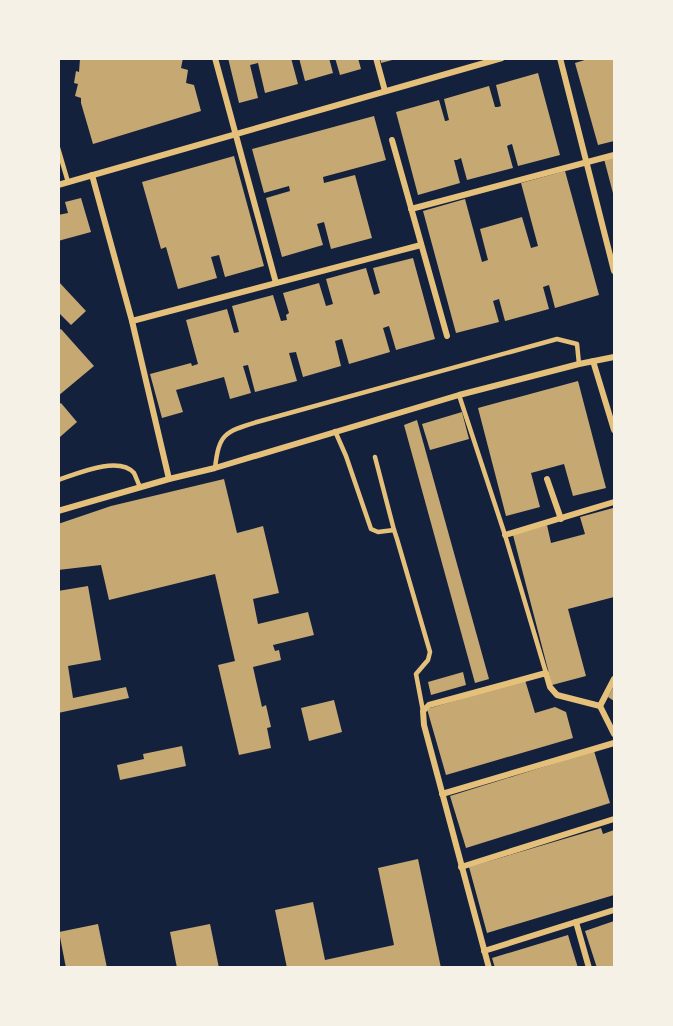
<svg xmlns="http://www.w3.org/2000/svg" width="673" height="1026" font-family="'Exo 2',sans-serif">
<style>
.building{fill:#c6a872}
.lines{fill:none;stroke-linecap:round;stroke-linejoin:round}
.service{stroke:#e5c07b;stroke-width:4.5}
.minor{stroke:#e5c07b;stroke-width:6}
</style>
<rect width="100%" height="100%" fill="#14213d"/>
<!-- building -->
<g class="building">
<path d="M183,58L181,68L188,70L186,83L194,85L201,111L93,144L81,103V98L75,96L78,84L74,83L76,71L79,72L80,59Z"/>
<path d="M228,58H291L298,84L265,93L258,63L250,65L258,98L239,103Z"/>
<path d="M299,58H329L333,73L305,81Z"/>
<path d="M335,58H358L361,69L340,75Z"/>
<path d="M380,58H396V59L381,63Z"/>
<path d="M591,58H614V141L598,145L575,63Z"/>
<path d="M538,73L560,155L518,166L512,144L509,145L507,146L513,168L467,180L461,158L457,160H454L460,183L418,195L396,112L439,100L445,121H446L449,120L444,99L489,86L495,107H498L501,106L496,85Z"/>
<path d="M374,116L386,160L323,177L324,183L355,175L372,238L331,249L324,222L317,224L323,245L282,257L266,198L290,191L289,186L264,193L252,149Z"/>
<path d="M234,156L264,266L225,277L219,255L211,257L217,278L178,289L166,247L161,249L142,182Z"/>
<path d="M614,156V197L604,159Z"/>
<path d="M565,171L599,295L555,308L549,285L543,287L549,309L505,321L499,299L493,301L499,322L456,333L423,211L465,199L482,262L488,260L480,229L522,217L531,248L538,246L521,183Z"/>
<path d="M81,198L91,232L58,241V215L68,213L65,202Z"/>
<path d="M413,258L435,339L396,350L389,326L383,328L390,352L349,364L342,339L335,341L341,366L303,377L296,352L289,353L297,381L255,392L248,365L243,366L251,393L230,399L224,377L176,390L183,412L162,418L150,374L191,363L192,366L198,364L186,320L227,309L234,333L239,332L232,306L273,295L281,321L287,320L286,315L289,313L283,293L319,283L326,306L333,304L326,279L366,268L374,295L380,293L373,268Z"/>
<path d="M58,281L86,311L71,325L58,312Z"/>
<path d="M61,329L94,366L58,396V331Z"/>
<path d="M578,381L606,488L573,496L564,464L531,473L540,507L506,516L478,408Z"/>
<path d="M61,403L77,422L60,437L58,435V405Z"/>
<path d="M462,412L469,439L430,450L422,424Z"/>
<path d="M417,420L489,679L475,683L404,425Z"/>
<path d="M224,479L237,533L263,526L279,593L253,599L258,624L308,612L314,635L273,645L275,651L279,650L281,660L253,667L262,707L266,705L271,727L267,728L271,748L239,755L218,665L235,661L215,574L109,600L101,565L58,570V524L111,506Z"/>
<path d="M613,508L614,597L568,609L586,676L552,685L513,535L547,525L551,543L585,534L580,517Z"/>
<path d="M88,586L101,660L68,666L73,698L126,687L129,698L58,713V591Z"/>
<path d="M463,672L466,685L431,695L428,682Z"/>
<path d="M525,680L535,713L555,707L566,712L573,738L446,775L427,709Z"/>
<path d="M614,686V701L608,697Z"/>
<path d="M334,700L342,732L309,741L301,708Z"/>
<path d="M182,746L186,766L120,780L117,765L144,759L143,754Z"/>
<path d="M594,751L610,803L466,848L450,796Z"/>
<path d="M601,828L603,834L614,830V895L487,933L469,867Z"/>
<path d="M418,859L441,968H287L275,910L313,902L325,960L394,945L378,868Z"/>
<path d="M614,921V968H597L585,931Z"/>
<path d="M98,924L107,968H66L59,932Z"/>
<path d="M210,924L219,968H177L170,932Z"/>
<path d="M568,935L578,968H495L492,958Z"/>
</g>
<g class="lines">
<!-- service -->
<g class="service">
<path d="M58,148L68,182"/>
<path d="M459,395L505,535L546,673"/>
<path d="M335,431L346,456L371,529L378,532L394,530L397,539L430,652L428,660L416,674L423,711"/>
<path d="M375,457L394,530"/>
<path d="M215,468C219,434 224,432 257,422L557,339L577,344L579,364"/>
<path d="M58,480C76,474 119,455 134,473C136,477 138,483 140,487"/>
</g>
<!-- minor -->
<g class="minor">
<path d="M215,58L276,283"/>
<path d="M376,58L385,91"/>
<path d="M560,58L614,271"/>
<path d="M392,140L447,336"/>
<path d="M92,175L132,321L169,479"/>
<path d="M58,185L502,58"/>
<path d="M411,209L614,155"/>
<path d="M132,321L421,245"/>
<path d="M593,361L614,430"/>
<path d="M547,479L561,519"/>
<path d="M58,511L169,479L215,468L459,395L579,364L614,357"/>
<path d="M505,535L614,502"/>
<path d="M600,706L614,734"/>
<path d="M600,706L614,679"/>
<path d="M442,794L614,743"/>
<path d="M461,867L614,819"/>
<path d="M576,922L589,968"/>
<path d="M484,951L614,910"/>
<path d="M489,968L424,725L423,711L429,705L546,673L550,687L557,695L600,706"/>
</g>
</g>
<!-- border -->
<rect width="673" height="1026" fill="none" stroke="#f6f1e7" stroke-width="120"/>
</svg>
